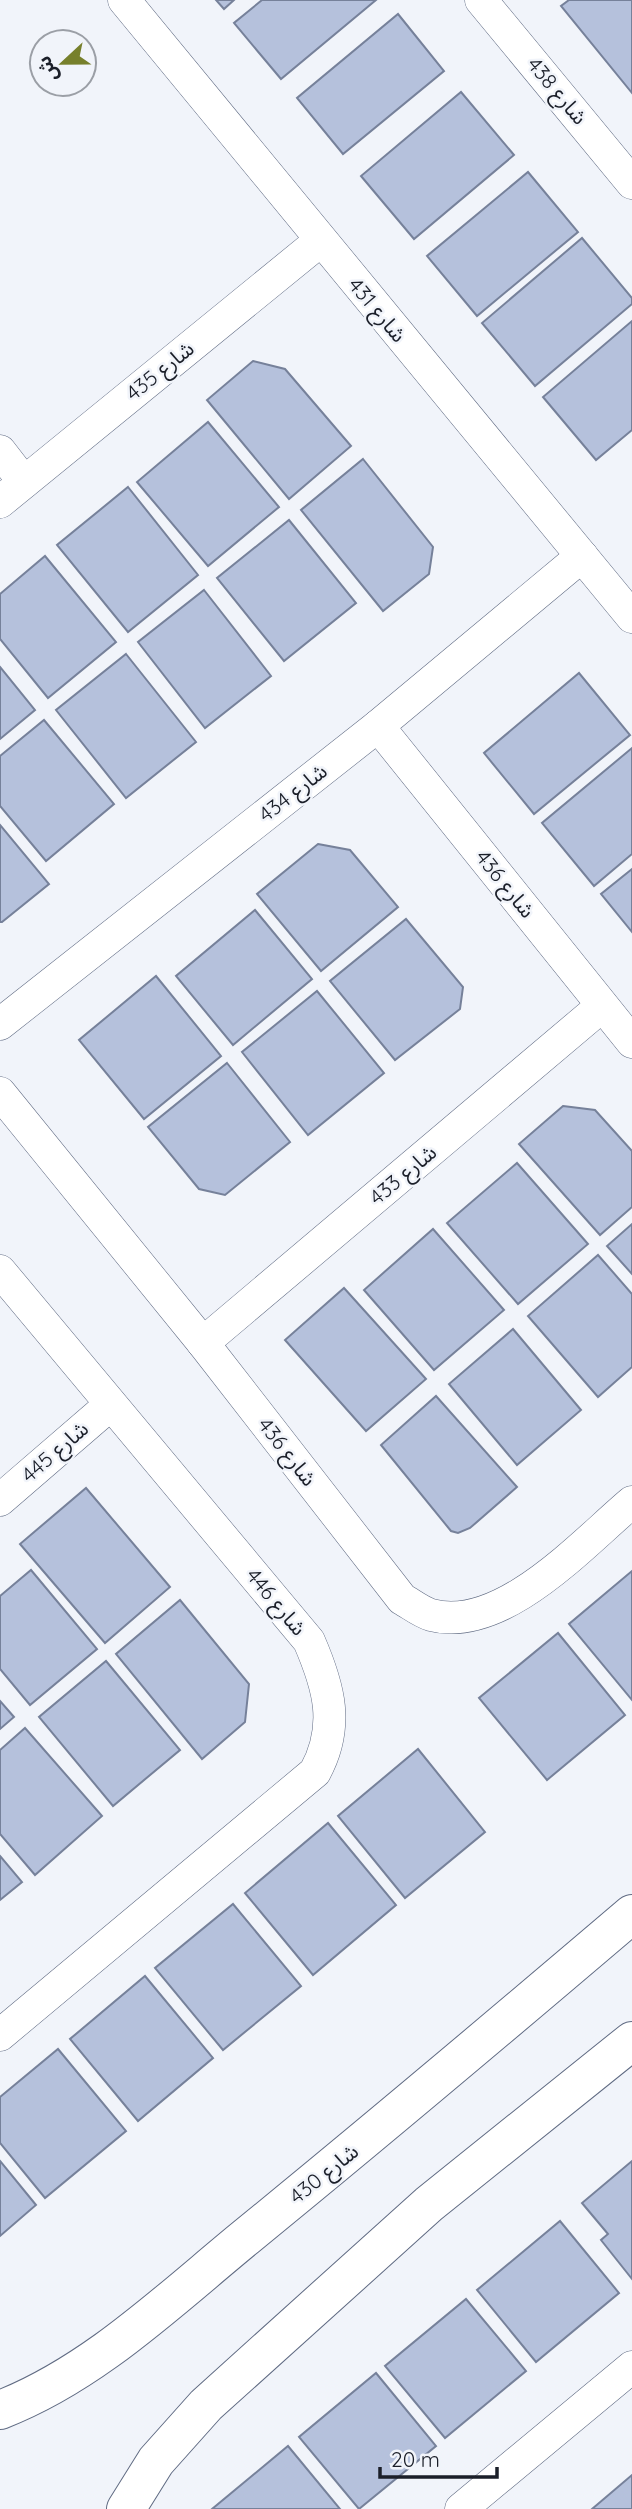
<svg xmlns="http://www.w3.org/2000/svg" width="632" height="2509" font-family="Quicksand,'Noto Sans Arabic',sans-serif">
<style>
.building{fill:#b5c1dc;stroke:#76819a;stroke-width:2}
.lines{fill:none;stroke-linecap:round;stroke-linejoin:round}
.minor-casing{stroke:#606b83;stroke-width:33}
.tertiary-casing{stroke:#606b83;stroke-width:40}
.minor{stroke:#fff;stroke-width:32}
.tertiary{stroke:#fff;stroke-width:38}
.labels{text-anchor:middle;stroke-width:5;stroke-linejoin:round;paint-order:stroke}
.street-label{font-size:21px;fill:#1b1f29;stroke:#f1f4fa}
</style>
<rect width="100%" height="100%" fill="#f1f4fa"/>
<!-- building -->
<g class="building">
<path d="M216,0H234L224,9Z"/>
<path d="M262,0H376L281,79L234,23Z"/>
<path d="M569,0H632V93L561,6Z"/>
<path d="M398,14L444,71L343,154L297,98Z"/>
<path d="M461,92L514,155L414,239L361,176Z"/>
<path d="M528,172L578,232L477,316L427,256Z"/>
<path d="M582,238L632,298V304L535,386L482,323Z"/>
<path d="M632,321V430L596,460L543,397Z"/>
<path d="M253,361L285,369L351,446L289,499L207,400Z"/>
<path d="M208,422L279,507L208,566L137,482Z"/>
<path d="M363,459L433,547L429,574L383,611L301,510Z"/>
<path d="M128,487L198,575L128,632L57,545Z"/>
<path d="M289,520L356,603L284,661L217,578Z"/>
<path d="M45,556L116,642L48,698L0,639V594Z"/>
<path d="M204,590L271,676L205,728L138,642Z"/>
<path d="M126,654L196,742L126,798L56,710Z"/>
<path d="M0,667L35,710L0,739Z"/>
<path d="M579,673L630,735L534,814L484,753Z"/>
<path d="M44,720L114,804L46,861L0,806V756Z"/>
<path d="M632,748V854L594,886L542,823Z"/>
<path d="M0,825L49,884L2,922H0Z"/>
<path d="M318,844L350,850L398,907L321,971L257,894Z"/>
<path d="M632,869V932L601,894Z"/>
<path d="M255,910L312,979L233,1045L176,976Z"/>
<path d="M406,919L463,987L460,1009L395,1060L330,981Z"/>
<path d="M156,976L221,1056L144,1119L79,1040Z"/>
<path d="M317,991L384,1073L308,1135L242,1052Z"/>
<path d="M227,1063L290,1142L225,1195L199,1189L148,1127Z"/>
<path d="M563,1106L595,1110L632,1151V1207L600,1235L519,1144Z"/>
<path d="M517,1163L588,1244L518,1304L447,1223Z"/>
<path d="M632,1224V1274L607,1246Z"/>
<path d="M433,1229L504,1310L434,1370L364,1290Z"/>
<path d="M598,1255L632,1294V1367L598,1397L528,1316Z"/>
<path d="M344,1288L426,1379L366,1431L285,1340Z"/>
<path d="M513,1329L581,1410L517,1465L449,1384Z"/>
<path d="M436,1396L517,1487L470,1528L458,1533L451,1531L381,1445Z"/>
<path d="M86,1488L170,1587L105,1643L20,1544Z"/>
<path d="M31,1570L97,1649L30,1705L0,1669V1596Z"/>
<path d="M632,1571V1700L569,1624Z"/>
<path d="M180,1600L249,1684L245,1722L202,1759L116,1654Z"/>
<path d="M558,1633L625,1715L547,1780L479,1698Z"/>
<path d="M106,1661L180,1750L113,1806L39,1717Z"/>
<path d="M0,1701L14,1717L0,1729Z"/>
<path d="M25,1728L102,1816L35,1875L0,1834V1750Z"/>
<path d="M418,1749L485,1832L405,1898L338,1816Z"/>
<path d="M328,1823L396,1905L313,1975L245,1893Z"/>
<path d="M0,1856L22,1882L0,1900Z"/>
<path d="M233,1904L301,1986L223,2050L155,1968Z"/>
<path d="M145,1976L213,2058L138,2121L70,2039Z"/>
<path d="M58,2049L126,2131L45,2198L0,2143V2097Z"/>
<path d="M0,2161L36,2205L0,2236Z"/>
<path d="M632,2161V2279L601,2240L608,2234L582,2203Z"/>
<path d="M560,2221L619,2293L536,2362L477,2290Z"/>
<path d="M466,2299L526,2371L445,2438L385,2366Z"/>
<path d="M376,2373L436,2446L359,2509L299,2437Z"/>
<path d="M288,2446L340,2509H212Z"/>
<path d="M632,2475V2509H592Z"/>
</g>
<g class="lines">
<!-- minor casing -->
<g class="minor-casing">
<g id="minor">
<path d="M124,0L632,617"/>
<path d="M481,0L632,183"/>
<path d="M0,451L24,482"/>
<path d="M0,502L320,241"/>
<path d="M378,726L632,1042"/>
<path d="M0,1024L378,726L582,556"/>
<path d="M0,1093L203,1343L402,1599C411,1604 421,1612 431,1615C502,1634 582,1544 632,1502"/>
<path d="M0,1271L309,1641C329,1687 340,1726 315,1772L0,2035"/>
<path d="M203,1343L602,1006"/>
<path d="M0,1500L110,1405"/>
<path d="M461,2509L632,2367"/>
</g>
</g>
<!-- tertiary casing -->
<g class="tertiary-casing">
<g id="tertiary">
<path d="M0,2410C93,2374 169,2300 246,2237C376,2131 504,2023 632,1914"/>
<path d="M126,2509L156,2461L206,2405L429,2204L632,2041"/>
</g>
</g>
<!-- minor -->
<use href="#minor" class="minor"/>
<!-- tertiary -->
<use href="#tertiary" class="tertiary"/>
</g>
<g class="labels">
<!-- street labels -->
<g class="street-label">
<text transform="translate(557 91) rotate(50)" y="7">شارع 438</text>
<text transform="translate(377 310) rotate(50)" y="7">شارع 431</text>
<text transform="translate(160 371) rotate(-39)" y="7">شارع 435</text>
<text transform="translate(293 793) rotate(-38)" y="7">شارع 434</text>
<text transform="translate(505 884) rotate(51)" y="7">شارع 436</text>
<text transform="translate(403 1175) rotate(-40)" y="7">شارع 433</text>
<text transform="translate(55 1452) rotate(-41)" y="7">شارع 445</text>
<text transform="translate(287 1452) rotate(52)" y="7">شارع 436</text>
<text transform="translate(276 1602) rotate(50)" y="7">شارع 446</text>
<text transform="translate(324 2174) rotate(-39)" y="7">شارع 430</text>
</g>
</g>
<!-- north arrow -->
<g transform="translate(63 63) rotate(248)"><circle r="33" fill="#f1f4fa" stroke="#9b9fa6" stroke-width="2"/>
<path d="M0-5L12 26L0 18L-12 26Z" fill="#77802c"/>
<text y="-10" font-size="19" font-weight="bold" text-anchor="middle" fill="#1b1f29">ش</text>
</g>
<!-- scale -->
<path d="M380 2467v10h117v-10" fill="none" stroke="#1b1f29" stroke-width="3.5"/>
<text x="391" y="2467" font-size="21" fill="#1b1f29" stroke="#f1f4fa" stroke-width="5" paint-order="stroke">20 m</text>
</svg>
